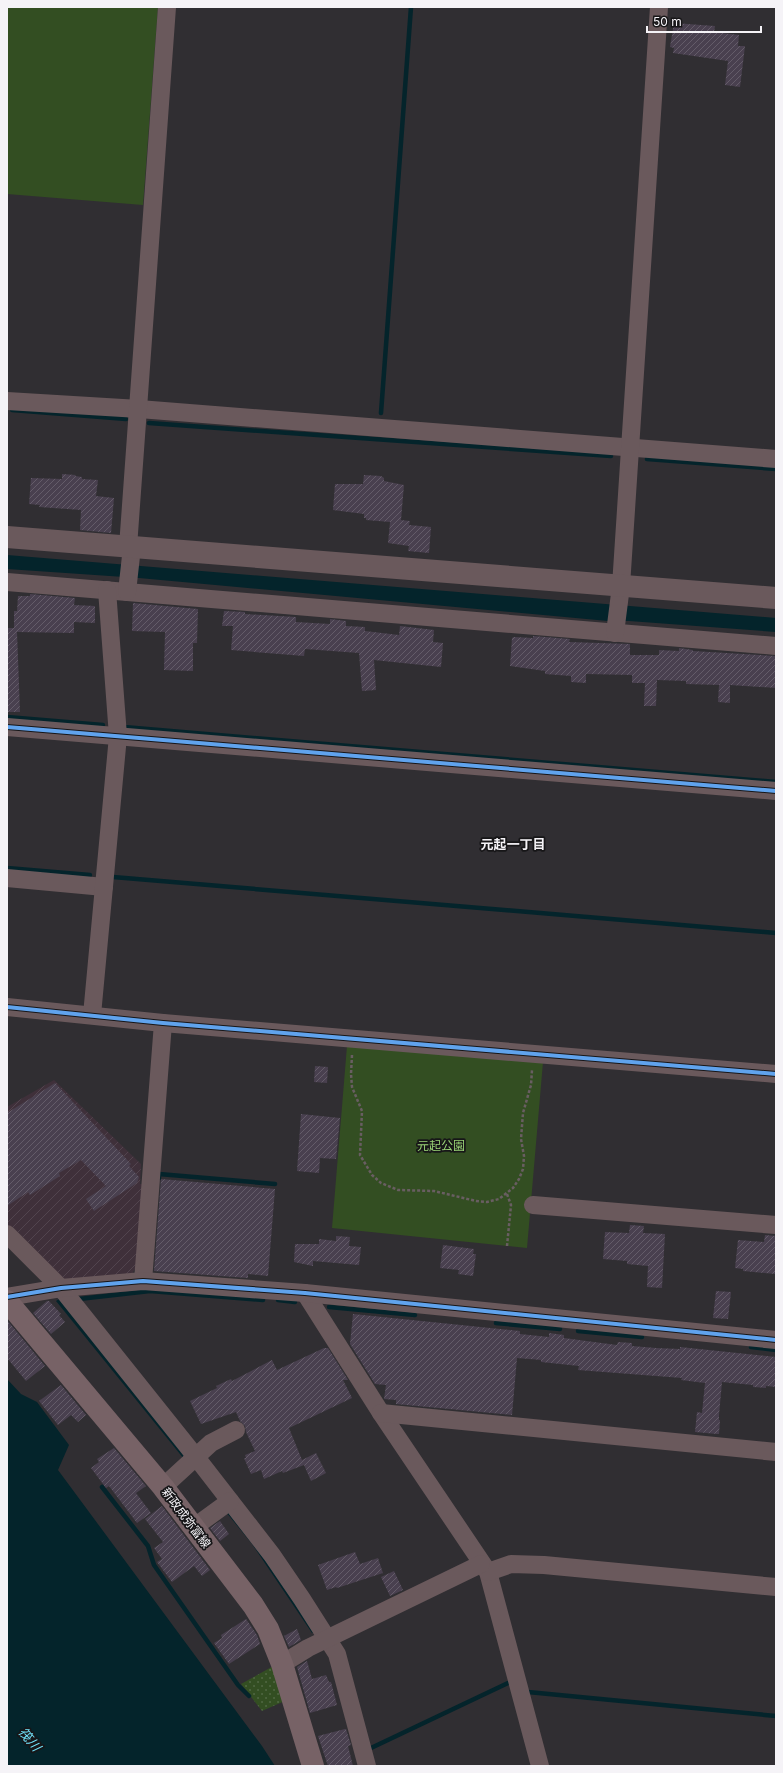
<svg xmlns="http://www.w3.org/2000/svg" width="783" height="1773" font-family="Inter,'Noto Sans JP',sans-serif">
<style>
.industrial{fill:url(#industrial-furrows)}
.green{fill:#334e22}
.garden{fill:url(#garden-dots)}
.water{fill:#04242b}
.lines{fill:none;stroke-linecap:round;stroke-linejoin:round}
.stream{stroke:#04242b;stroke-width:4.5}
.building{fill:url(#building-hatch)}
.path{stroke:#695e62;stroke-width:2.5;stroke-dasharray:3 2;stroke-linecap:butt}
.minor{stroke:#6a595c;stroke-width:18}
.tertiary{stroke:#6a595c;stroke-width:22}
.secondary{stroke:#776266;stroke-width:22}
.cycleway-casing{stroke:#171618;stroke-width:6}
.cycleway{stroke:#60a3ed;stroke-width:4}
.labels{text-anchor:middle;stroke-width:3.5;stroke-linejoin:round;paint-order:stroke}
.park-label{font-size:12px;fill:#99d375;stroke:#171618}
.street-label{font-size:12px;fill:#f5f3f7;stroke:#171618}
.neighbourhood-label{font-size:13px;font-weight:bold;fill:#f5f3f7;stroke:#171618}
.water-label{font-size:13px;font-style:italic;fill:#72e6fe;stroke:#171618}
</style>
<defs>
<pattern id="industrial-furrows" width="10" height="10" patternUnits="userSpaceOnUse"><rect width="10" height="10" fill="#3f303a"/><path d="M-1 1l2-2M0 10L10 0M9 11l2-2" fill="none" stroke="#52444e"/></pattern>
<pattern id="garden-dots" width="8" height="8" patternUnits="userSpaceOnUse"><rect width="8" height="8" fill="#334e22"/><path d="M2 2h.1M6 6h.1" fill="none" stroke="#516843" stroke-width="1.8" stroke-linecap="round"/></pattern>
<pattern id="building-hatch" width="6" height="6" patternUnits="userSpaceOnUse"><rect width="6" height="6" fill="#49404f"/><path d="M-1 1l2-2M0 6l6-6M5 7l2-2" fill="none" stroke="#645c69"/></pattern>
</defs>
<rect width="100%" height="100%" fill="#302e32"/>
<!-- industrial -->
<path class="industrial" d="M54,1080L141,1164L140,1184H143L136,1267L132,1274L59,1282L7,1229V1107Z"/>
<!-- green -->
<g class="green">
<path d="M7,7H158L143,205L7,194Z"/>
<path d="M347,1046L543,1062L527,1248L332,1228Z"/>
</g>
<!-- garden -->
<path class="garden" d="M277,1664L287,1700L262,1711L241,1684Z"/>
<!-- water -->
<g class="water">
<path d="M7,555L776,618V632L629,621H608L139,578L7,569Z"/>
<path d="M59,1299L188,1456L184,1459L56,1301Z"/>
<path d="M7,1379L21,1394L37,1402L69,1445L58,1470L262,1746L275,1766H7Z"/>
<path d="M229,1509L317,1631L312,1633L252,1544L226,1512Z"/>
</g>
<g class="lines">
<!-- stream -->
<g class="stream">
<path d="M12,410L126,419"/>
<path d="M381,413L411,7"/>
<path d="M149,423L611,456"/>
<path d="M647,459L776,469"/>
<path d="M7,717L103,725"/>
<path d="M124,727L776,782"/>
<path d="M7,868L90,875"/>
<path d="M113,877L776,933"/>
<path d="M159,1178V1174L275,1184"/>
<path d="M79,1299L150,1291L263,1300"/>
<path d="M278,1300L295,1302"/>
<path d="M329,1307L415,1315"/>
<path d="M496,1323L560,1329"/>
<path d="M578,1331L642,1337"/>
<path d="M751,1347L776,1350"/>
<path d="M102,1487L148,1546L154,1565L238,1685L249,1696"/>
<path d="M528,1692L776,1716"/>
<path d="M371,1748L508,1683"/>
</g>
</g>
<!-- building -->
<g class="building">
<path d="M674,23L715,26L714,32L739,35L738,46H745L740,87L725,85L728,61L673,53L674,48L670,47Z"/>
<path d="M62,474L76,475L75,476L82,477V479L98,480L96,496L114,498L111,533L80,530L81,510L39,507L40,505L29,504L31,478L62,479Z"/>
<path d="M364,475L381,476L384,478V481L404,485L401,520L410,521L409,525L431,527L429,553L408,551L409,546L388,543L390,522L366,520V518H364V514L333,510L335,484H363Z"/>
<path d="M30,594L75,598L74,605L95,606V623L74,622V633L17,632L20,712H7V628H14V611H17L18,596H30Z"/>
<path d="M133,603L198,609L197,643H193V671L164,670L165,632L132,631Z"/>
<path d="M224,611L245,612V614L296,617V622L330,624V619L346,621V626L365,627V631L399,635L400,626L434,630L433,642L443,643L441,667L374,660L376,690L362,691L359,653L305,649L304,656L231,650L233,626H222Z"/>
<path d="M533,636L570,639L569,642L630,644V655H659V650L679,651V648L693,650V651L776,656V688L730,685V703L718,702L719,685L686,684V681L657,680L656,706H644L645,683H632V675L586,674V683L571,682V676L545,674V671L510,666L512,638L514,637L533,638Z"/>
<path d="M315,1066L328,1067L327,1083L314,1082Z"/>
<path d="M55,1083L131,1164L129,1166L139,1177L137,1183L94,1211L86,1199L106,1186L81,1160L59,1173L60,1176L30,1195L28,1192L7,1206V1113Z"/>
<path d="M301,1114L340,1118L336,1159L320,1158L319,1173L297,1171Z"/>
<path d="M161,1179L275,1189L268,1276L248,1274V1278L154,1271Z"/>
<path d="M630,1225L644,1226L643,1233L665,1234L662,1288L647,1287L648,1266L627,1264V1261L603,1259L605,1232L629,1233Z"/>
<path d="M765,1235L776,1236L775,1274L743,1271V1269L735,1268L738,1240L764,1242Z"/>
<path d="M336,1236L350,1237L349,1246L361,1247L359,1265L313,1261V1266L294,1262L295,1244H319V1239L336,1241Z"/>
<path d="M443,1245L474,1249L473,1254H476L473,1276L458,1274L459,1270L440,1268Z"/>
<path d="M716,1291L731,1292L728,1319L713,1318Z"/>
<path d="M47,1301H49L61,1314L59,1315L65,1322L51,1334L33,1313Z"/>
<path d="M353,1314L520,1331V1334L549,1337V1333L564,1335V1338L594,1342L617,1345L618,1342L632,1343V1346L656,1348L680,1349V1347L776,1357V1387L766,1386V1388L753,1387V1385L722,1382L719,1415V1420H720L719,1434H717L695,1432L697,1412L702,1413L705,1383L681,1380L682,1378L578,1370L579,1366L541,1362V1360L517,1358L512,1415L396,1404V1400L384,1399L386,1385L375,1384L350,1344Z"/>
<path d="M7,1320L45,1366L26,1381L7,1358Z"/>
<path d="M324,1348H328L348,1380H343L352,1398L289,1428L302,1460L316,1453L326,1473L311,1481L304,1465L283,1473L282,1471L264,1479L261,1470L251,1474L244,1458H246L245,1455L255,1451L246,1432L245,1426L240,1421L236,1412L201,1424L190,1401L217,1388L216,1386L231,1379L232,1381L272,1360L277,1370Z"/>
<path d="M61,1385L86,1415L78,1422L71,1415L58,1425L39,1401Z"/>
<path d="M114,1448L146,1486L136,1493L151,1513L137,1523L109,1486L106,1488L91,1468L99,1462L97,1459Z"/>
<path d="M162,1506L210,1570L202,1576L194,1566L172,1582L157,1562L162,1559L154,1548L163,1542L145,1519Z"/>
<path d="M220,1521L229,1534L220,1541L210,1528Z"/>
<path d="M355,1552L360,1564L378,1558L383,1573L337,1588L336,1587L327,1590L318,1565Z"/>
<path d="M394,1571L403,1590L390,1596L381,1577Z"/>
<path d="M246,1619L257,1635L260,1644L229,1664L214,1643L222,1638L221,1635Z"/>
<path d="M297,1629L301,1640L289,1647L284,1636Z"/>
<path d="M307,1661L312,1679L326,1675L329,1682H331L337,1705L310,1713L297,1667Z"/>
<path d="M345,1729H346L351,1745L348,1746L353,1766H328L318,1736Z"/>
</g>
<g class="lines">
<!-- path -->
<g class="path">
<path d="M352,1055L351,1074L352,1087L362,1111L360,1155L372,1175L381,1183L398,1190L434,1191L476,1201L487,1202L499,1199L513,1188L519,1179L523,1169L524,1156L521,1139L523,1113L531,1085L532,1070"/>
<path d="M507,1194L511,1205L507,1246"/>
</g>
<!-- minor -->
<g class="minor">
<path d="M7,401L139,409L776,459"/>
<path d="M128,547L167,7"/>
<path d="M7,582L776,646"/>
<path d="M127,592L132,547"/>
<path d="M615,633L621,586L659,7"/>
<path d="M7,727L776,791"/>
<path d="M7,878L104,887"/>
<path d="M7,1007L163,1023L776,1074"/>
<path d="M92,1015L118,736L107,590"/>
<path d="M533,1205L776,1225"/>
<path d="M7,1234L61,1288L196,1457L272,1555L302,1599L337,1654L367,1766"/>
<path d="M143,1281L163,1023"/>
<path d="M305,1293L381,1413L488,1572L540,1766"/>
<path d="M7,1297L61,1288L143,1281L305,1293L776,1340"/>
<path d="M381,1413L776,1452"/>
<path d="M163,1487L211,1443L236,1430"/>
<path d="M193,1528L230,1501"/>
<path d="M488,1572L511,1564L544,1565L776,1587"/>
<path d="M282,1664L308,1648L481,1564"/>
</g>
<!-- tertiary -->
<path class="tertiary" d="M7,537L776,598"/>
<!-- secondary -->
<path class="secondary" d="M7,1301L163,1487L253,1605L268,1629L282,1664L313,1766"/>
<!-- cycleway casing -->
<g class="cycleway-casing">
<g id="cycleway">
<path d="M7,727L776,791"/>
<path d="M7,1007L163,1023L776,1074"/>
<path d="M7,1297L61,1288L143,1281L305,1293L776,1340"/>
</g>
</g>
<!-- cycleway -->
<use href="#cycleway" class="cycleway"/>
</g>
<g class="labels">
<!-- park labels -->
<g class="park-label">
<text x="441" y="1150">元起公園</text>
</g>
<!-- street labels -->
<g class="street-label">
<text transform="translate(186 1518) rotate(53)" y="4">新政成弥富線</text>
</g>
<!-- neighbourhood labels -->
<g class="neighbourhood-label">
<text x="513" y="849">元起一丁目</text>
</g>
<!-- water labels -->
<g class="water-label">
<text transform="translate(30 1739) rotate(50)" y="5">筏川</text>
</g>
</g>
<!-- border -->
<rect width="783" height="1773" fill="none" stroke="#f5f3f7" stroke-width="16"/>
<!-- scale -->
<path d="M647 26v6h114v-6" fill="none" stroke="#f5f3f7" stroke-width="2"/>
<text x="653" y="26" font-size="12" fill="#f5f3f7" stroke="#171618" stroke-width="3" paint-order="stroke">50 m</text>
</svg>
